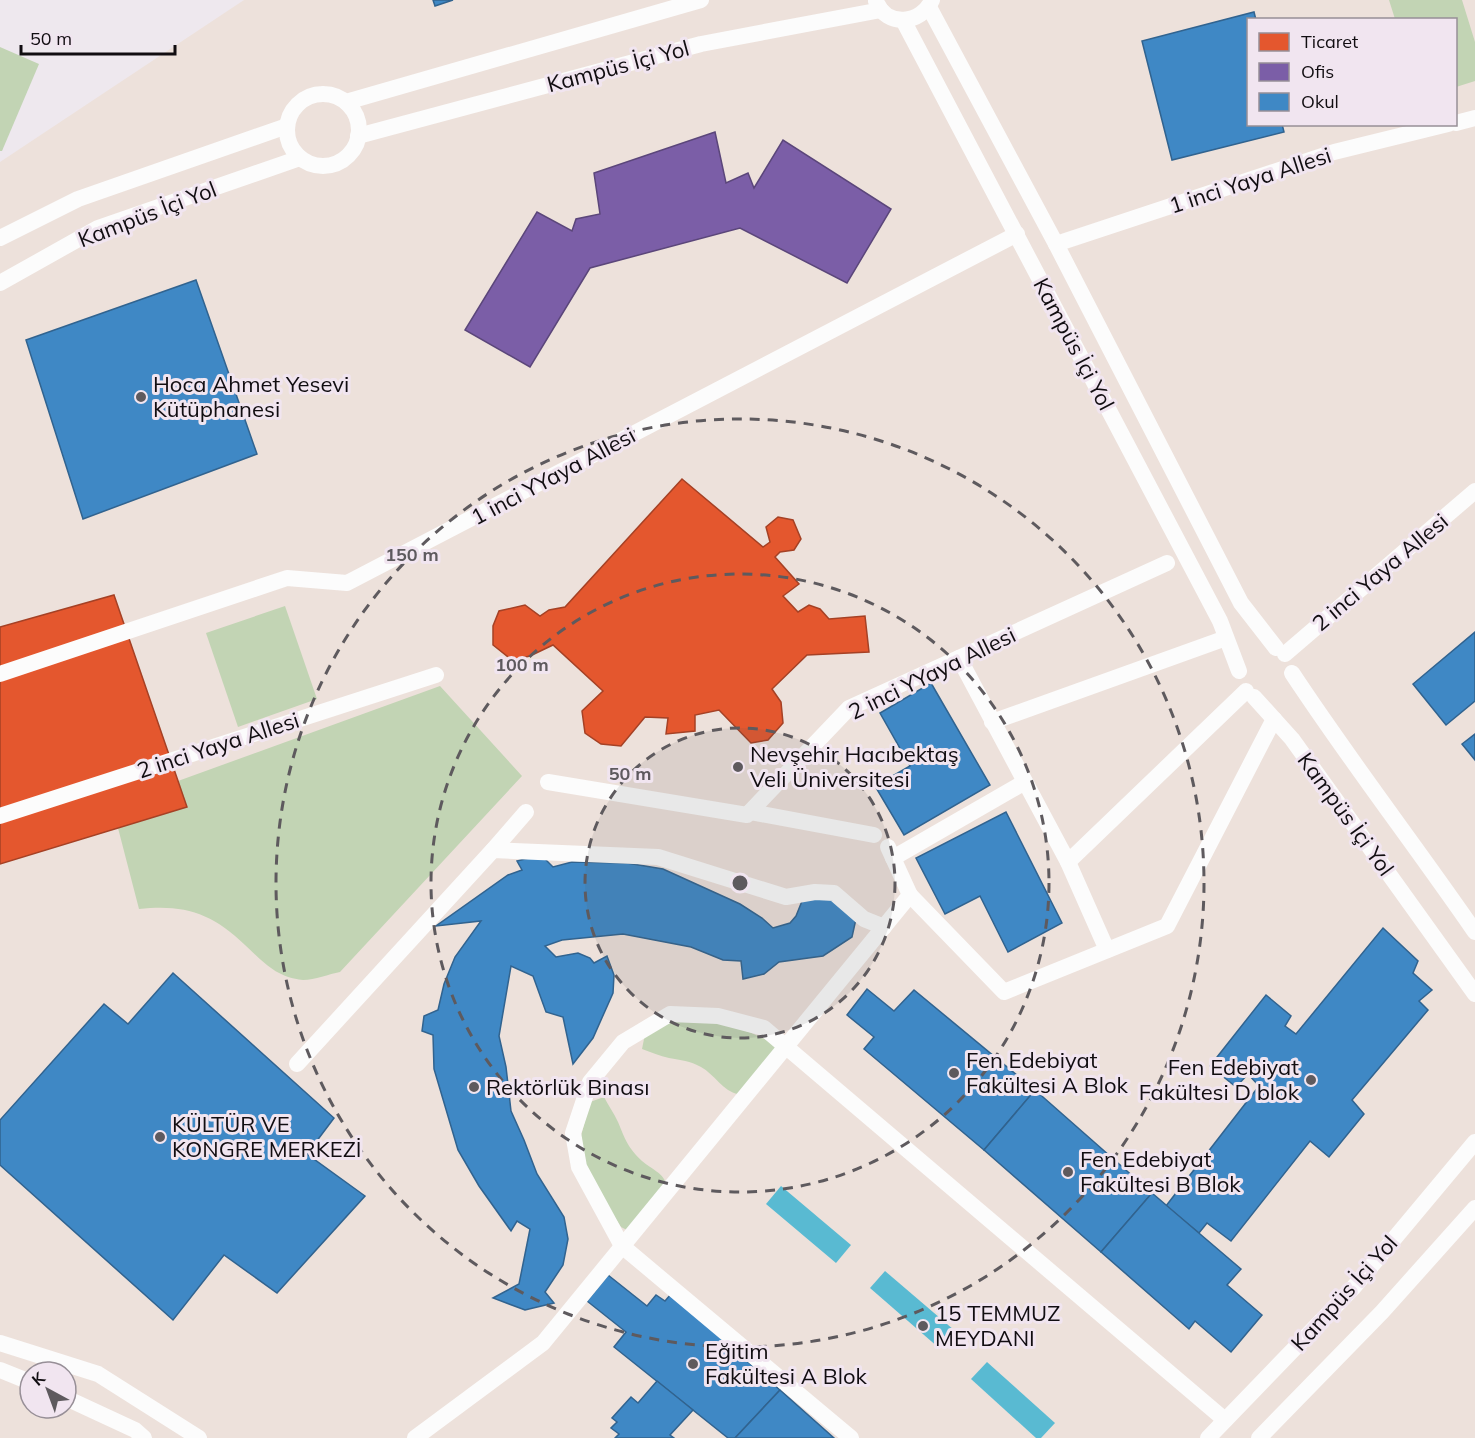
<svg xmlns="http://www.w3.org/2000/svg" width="1475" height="1438" font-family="Mulish,sans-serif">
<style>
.education{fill:#ede1db;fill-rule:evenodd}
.green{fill:#c2d4b4}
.water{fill:#59bad2}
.shops{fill:#e4572e;stroke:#a54125;stroke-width:1.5}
.offices{fill:#7b5ea7;stroke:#5b467a;stroke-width:1.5}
.schools{fill:#3f88c5;stroke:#31638f;stroke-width:1.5}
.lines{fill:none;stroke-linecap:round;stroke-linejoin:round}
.street{stroke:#fcfcfc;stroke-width:16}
.ring{fill:none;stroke:#5e5a5e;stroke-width:3;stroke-dasharray:10 8}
.poi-dot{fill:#5e5a5e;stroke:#f1e5f0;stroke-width:2}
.labels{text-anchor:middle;stroke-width:6;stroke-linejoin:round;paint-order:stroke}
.street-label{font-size:22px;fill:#110d11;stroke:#f1e5f0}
.poi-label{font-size:22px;fill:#110d11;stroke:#f1e5f0;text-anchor:start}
.centre{fill:#5e5a5e;stroke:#f1e5f0;stroke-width:3}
.ring-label{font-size:18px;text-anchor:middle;font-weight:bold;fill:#5e5a5e;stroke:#f1e5f0;stroke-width:6;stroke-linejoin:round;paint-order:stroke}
</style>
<rect width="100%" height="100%" fill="#eee8ee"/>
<!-- education -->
<path class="education" d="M244,0H1475V1438H0V162ZM1248,20H1456V124H1248ZM30,1372H66V1408H30Z"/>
<!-- green -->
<g class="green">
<path d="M1389,0H1462L1475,42V81L1456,87V20L1395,19Z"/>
<path d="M0,47L39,64L2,151H0Z"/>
<path d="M285,606L317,699L238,727L206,633Z"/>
<path d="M440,686L522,776L340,972C329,974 315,980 303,980C277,978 263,962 245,945C212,913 184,904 139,909L118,828L187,807L178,781Z"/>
<path d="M677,1019H706L749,1032L774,1043L779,1050L738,1094C724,1092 714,1074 701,1067C690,1061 681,1060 669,1058C660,1056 651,1052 642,1049L645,1034Z"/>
<path d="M604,1097C608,1105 614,1113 618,1122C625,1139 628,1148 642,1161C651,1169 662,1172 666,1183L629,1231L621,1227L606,1204L586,1164L581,1136L590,1102Z"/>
</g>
<!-- water -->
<g class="water">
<path d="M781,1186L851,1245L836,1263L766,1204Z"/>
<path d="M885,1271L954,1330L939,1348L870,1288Z"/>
<path d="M987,1362L1055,1423L1041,1438H1036L971,1379Z"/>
</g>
<!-- shops -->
<g class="shops">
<path d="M682,479L763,547L770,542L766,527L778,517L793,520L801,539L794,550L780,552L775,557L799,584L783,596L798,612L809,605L820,609L829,619L865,616L869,652L807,655L772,689L781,702L783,723L768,740L751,743L719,710L695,715V731L666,734L668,718L645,717L621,746L601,744L585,733L582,711L603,691L553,645L530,656L512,660L493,645V626L499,611L525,605L540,616L549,610L565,607Z"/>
<path d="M114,595L187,807L0,864V627Z"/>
</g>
<!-- offices -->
<path class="offices" d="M715,132L726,183L748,173L754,188L783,140L891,209L847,283L740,228L590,268L530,367L465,330L537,212L572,231L576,219L600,214L594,173Z"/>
<!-- schools -->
<g class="schools">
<path d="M433,0H453L435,6Z"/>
<path d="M1254,12L1256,20H1248V124H1282L1284,132L1172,160L1142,41Z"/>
<path d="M196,280L257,454L83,519L26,340Z"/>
<path d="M1475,632V701L1446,725L1413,684Z"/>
<path d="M931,683L990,785L904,835L875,786L910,766L880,713Z"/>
<path d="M1475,734V760L1462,744Z"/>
<path d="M1006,812L1062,923L1008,952L980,896L945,914L916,858Z"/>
<path d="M541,855L553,867L572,862L627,863L663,869L740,904L762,918L773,928L790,923L796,916L802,901L821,895L843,903L856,919L852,937L823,956L779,962L764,974L743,979L741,961L723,960L691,947L623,934L562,940L545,946L556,957L578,953L590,958L594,963L607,956L614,975L613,993L593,1038L573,1064L563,1017L546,1012L533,976L511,966L499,1036L506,1067L511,1111L524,1140L537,1174L564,1217L568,1239L563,1265L545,1292L554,1303L525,1310L493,1298L519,1284L530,1229L517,1221L511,1231L479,1186L458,1150L434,1069L433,1035L422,1031L424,1016L438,1010L444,984L455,957L481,921L436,926L508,875L522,870L517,861Z"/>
<path d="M1383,928L1418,961L1413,973L1432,990L1419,1001L1428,1010L1352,1100L1364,1114L1329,1157L1310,1141L1231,1241L1207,1223L1199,1233L1166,1206L1259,1086L1248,1074L1236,1087L1210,1066L1266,995L1291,1016L1285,1026L1296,1034Z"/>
<path d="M173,973L334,1118L307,1154L365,1196L277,1293L224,1255L173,1320L0,1165V1120L104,1004L128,1024Z"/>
<path d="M867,989L894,1011L914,990L1035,1090L984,1150L864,1049L874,1037L847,1015Z"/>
<path d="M1035,1090L1152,1193L1101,1252L984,1150Z"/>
<path d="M1152,1193L1241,1269L1227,1285L1262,1315L1231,1352L1195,1321L1189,1329L1101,1252Z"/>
<path d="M608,1275L647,1306L656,1295L665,1301L671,1294L780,1390L735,1438H728L614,1347L626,1332L587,1301Z"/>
<path d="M657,1381L693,1410L670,1435L674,1438H615L619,1434L611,1428L617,1422L612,1418L631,1397L638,1403Z"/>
<path d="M780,1390L834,1438H735Z"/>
</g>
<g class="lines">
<!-- street -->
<g class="street">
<path d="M876,1C886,28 922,24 932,0"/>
<path d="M929,7L1056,244L1241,603L1276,648"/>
<path d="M903,20L1220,621L1239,671"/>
<circle cx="323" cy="130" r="36"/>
<path d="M346,102L701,0"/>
<path d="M1456,123L1475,118"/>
<path d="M358,136L701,44L881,10"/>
<path d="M0,238L78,199L287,126"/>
<path d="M1056,244L1334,152L1448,124"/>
<path d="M0,283L98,228L300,158"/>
<path d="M1285,654L1475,491"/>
<path d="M959,658L1068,862L1107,950"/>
<path d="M1292,673C1350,761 1415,845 1475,932"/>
<path d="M0,674L287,578L347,583L1017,234"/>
<path d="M1254,697L1292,739L1475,994"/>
<path d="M992,722L1226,638"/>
<path d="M548,782L747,815L849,708L1167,563"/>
<path d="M750,812L874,835"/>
<path d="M0,816L436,675"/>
<path d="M888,847L910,895"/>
<path d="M493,850L526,812"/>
<path d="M893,858L1025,782"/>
<path d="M1068,862L1246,691"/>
<path d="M297,1064L493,850L658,857L786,897L815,892L834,893L864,919L884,927"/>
<path d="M0,1343L98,1374L199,1438"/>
<path d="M0,1370L30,1382"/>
<path d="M66,1398L135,1430L144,1438"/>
<path d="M415,1438L543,1343L910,895L1004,992L1167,926L1274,719"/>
<path d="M851,1438L622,1246L579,1167L573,1133L590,1082L623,1042L670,1014L718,1016L764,1028L1225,1420"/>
<path d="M1208,1438L1353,1288L1475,1142"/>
<path d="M1259,1438L1382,1312L1475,1208"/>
</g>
</g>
<!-- distance rings -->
<circle cx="740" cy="883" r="155" fill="#5e5a5e" fill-opacity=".12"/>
<g class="ring">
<circle cx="740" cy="883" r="155"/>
<circle cx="740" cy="883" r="309"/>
<circle cx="740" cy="883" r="464"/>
</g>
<!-- markers -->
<g class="poi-dot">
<circle cx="141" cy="397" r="6"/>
<circle cx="738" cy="767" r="6"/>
<circle cx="954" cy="1073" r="6"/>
<circle cx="1311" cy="1080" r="6"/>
<circle cx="474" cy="1087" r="6"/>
<circle cx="160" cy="1137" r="6"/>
<circle cx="1068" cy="1172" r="6"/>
<circle cx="923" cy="1326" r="6"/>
<circle cx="693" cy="1364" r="6"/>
</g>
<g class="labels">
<!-- street labels -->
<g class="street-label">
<text transform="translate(618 66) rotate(-15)" y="8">Kampüs İçi Yol</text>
<text transform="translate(1250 180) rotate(-18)" y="8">1 inci Yaya Allesi</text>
<text transform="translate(147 214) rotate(-21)" y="8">Kampüs İçi Yol</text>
<text transform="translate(1074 344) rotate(62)" y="8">Kampüs İçi Yol</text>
<text transform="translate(553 476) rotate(-28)" y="8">1 inci YYaya Allesi</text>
<text transform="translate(1380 572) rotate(-40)" y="8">2 inci Yaya Allesi</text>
<text transform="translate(932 673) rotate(-26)" y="8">2 inci YYaya Allesi</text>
<text transform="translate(218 745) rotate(-18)" y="8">2 inci Yaya Allesi</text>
<text transform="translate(1346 814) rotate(54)" y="8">Kampüs İçi Yol</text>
<text transform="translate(1344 1293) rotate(-48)" y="8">Kampüs İçi Yol</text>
</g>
<!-- poi labels -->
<g class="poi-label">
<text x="153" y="392">Hoca Ahmet Yesevi<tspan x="153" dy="25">Kütüphanesi</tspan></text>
<text x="750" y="762">Nevşehir Hacıbektaş<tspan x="750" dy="25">Veli Üniversitesi</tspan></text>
<text x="966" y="1068">Fen Edebiyat<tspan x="966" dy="25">Fakültesi A Blok</tspan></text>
<text x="1299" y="1075" text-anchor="end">Fen Edebiyat<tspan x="1299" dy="25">Fakültesi D blok</tspan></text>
<text x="486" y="1095">Rektörlük Binası</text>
<text x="172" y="1132">KÜLTÜR VE<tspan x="172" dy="25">KONGRE MERKEZİ</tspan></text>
<text x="1080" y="1167">Fen Edebiyat<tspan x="1080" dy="25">Fakültesi B Blok</tspan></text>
<text x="935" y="1321">15 TEMMUZ<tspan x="935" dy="25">MEYDANI</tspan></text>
<text x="705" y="1359">Eğitim<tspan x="705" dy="25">Fakültesi A Blok</tspan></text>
</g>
</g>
<circle cx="740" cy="883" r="9" class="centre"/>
<g class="ring-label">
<text x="412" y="561">150 m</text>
<text x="522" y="671">100 m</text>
<text x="630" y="780">50 m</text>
</g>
<!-- legend -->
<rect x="1247" y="18" width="210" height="108" fill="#f1e5f0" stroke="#978f97" stroke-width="1.5"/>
<rect x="1259" y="33" width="30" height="18" fill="#e4572e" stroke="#978f97" stroke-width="1.5"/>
<text x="1301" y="48" font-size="18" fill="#110d11">Ticaret</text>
<rect x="1259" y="63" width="30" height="18" fill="#7b5ea7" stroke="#978f97" stroke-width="1.5"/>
<text x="1301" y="78" font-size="18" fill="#110d11">Ofis</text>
<rect x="1259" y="93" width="30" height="18" fill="#3f88c5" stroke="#978f97" stroke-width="1.5"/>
<text x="1301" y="108" font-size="18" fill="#110d11">Okul</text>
<!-- north arrow -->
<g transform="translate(48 1390) rotate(319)"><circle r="28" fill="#f1e5f0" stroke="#978f97" stroke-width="1.5"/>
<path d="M0-4.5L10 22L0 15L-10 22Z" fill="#5e5a5e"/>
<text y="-9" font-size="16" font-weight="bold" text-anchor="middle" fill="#110d11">K</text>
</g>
<!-- scale -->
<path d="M21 45v9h154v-9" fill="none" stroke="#110d11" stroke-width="3"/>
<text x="30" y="45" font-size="18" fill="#110d11" stroke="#f1e5f0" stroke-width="4.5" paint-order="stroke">50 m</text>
</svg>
